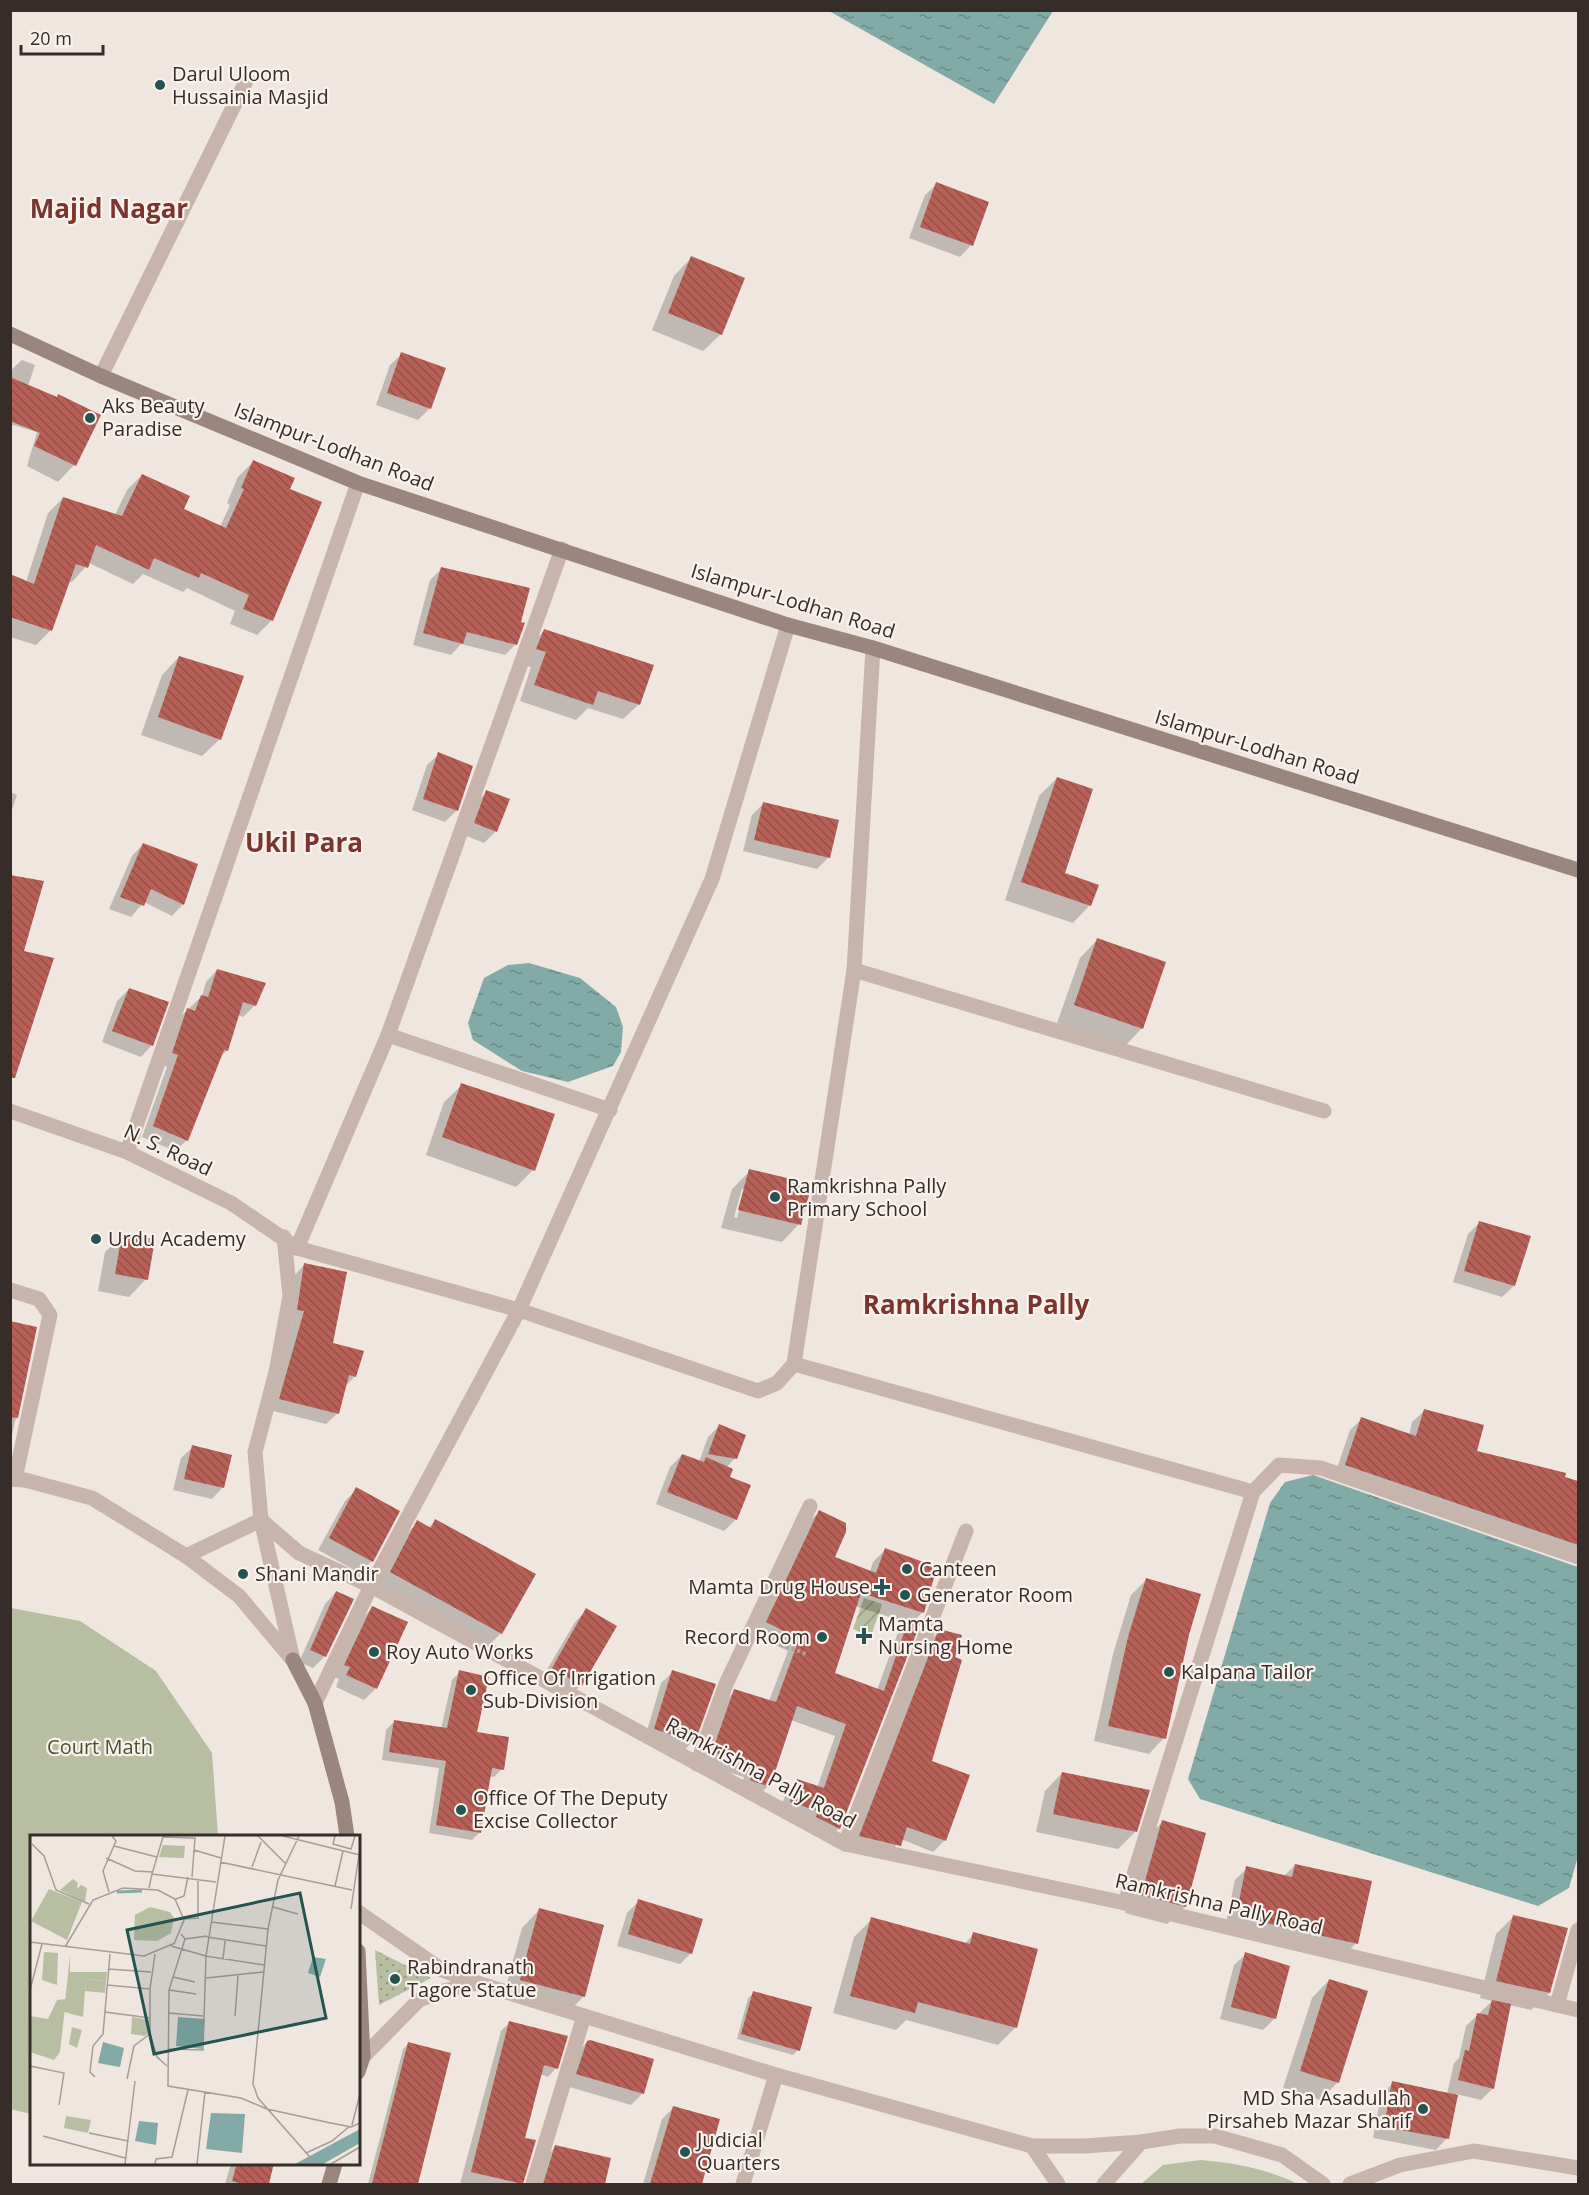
<svg xmlns="http://www.w3.org/2000/svg" width="1589" height="2195" font-family="'Open Sans',sans-serif">
<style>
.grass{fill:url(#grass-dots)}
.park{fill:#b8bea2}
.garden{fill:url(#garden-furrows)}
.water{fill:url(#water-ripples)}
.shadow{fill:#0003;fill-rule:evenodd}
.building{fill:url(#building-back-hatch)}
.lines{fill:none;stroke-linecap:round;stroke-linejoin:round}
.path{stroke:#b39f98;stroke-width:4;stroke-dasharray:3 3;stroke-linecap:butt}
.street{stroke:#c7b5ad;stroke-width:15}
.secondary{stroke:#9b857f;stroke-width:15}
.poi-dot{fill:#255350;stroke:#f8f1ec;stroke-width:2}
.labels{text-anchor:middle;stroke-width:4.5;stroke-linejoin:round;paint-order:stroke}
.poi-label{font-size:20px;fill:#362d2b;stroke:#f8f1ec;text-anchor:start}
.street-label{font-size:20px;fill:#362d2b;stroke:#f8f1ec}
.park-label{font-size:20px;fill:#4b5232;stroke:#f8f1ec}
.district-label{font-size:26px;font-weight:bold;fill:#7c352e;stroke:#f8f1ec}
.inset-river{fill:none;stroke:#82aaa6;stroke-width:3}
.inset-road{fill:none;stroke:#a69c98;stroke-width:1.5}
.view{fill:#255350;fill-opacity:0.15;stroke:#255350;stroke-width:3}
.inset-edge{fill:none;stroke:#362d2b;stroke-width:3}
</style>
<defs>
<pattern id="grass-dots" width="8" height="8" patternUnits="userSpaceOnUse" patternTransform="scale(1.5)"><rect width="8" height="8" fill="#b8bea2"/><path d="M2 2h.1M6 6h.1" fill="none" stroke="#969b84" stroke-width="1.8" stroke-linecap="round"/></pattern>
<pattern id="garden-furrows" width="10" height="10" patternUnits="userSpaceOnUse" patternTransform="scale(1.5)"><rect width="10" height="10" fill="#b8bea2"/><path d="M-1 1l2-2M0 10L10 0M9 11l2-2" fill="none" stroke="#969b84"/></pattern>
<pattern id="water-ripples" width="26" height="14" patternUnits="userSpaceOnUse" patternTransform="scale(1.5)"><rect width="26" height="14" fill="#82aaa6"/><path d="M2 4q2-2 4 0t4 0M15 11q2-2 4 0t4 0" fill="none" stroke="#6b8b87"/></pattern>
<pattern id="building-back-hatch" width="6" height="6" patternUnits="userSpaceOnUse" patternTransform="scale(1.5)"><rect width="6" height="6" fill="#b76057"/><path d="M-1 5l2 2M0 0l6 6M5-1l2 2" fill="none" stroke="#965048"/></pattern>
</defs>
<rect width="100%" height="100%" fill="#f0e6e0"/>
<!-- grass -->
<path class="grass" d="M375,1950L431,1978L379,2005Z"/>
<!-- park -->
<g class="park">
<path d="M11,1608L80,1621L156,1671L212,1753L218,1836H32L31,2114L10,2109Z"/>
<path d="M1201,2160C1236,2163 1267,2169 1298,2184H1141L1163,2165Z"/>
</g>
<!-- garden -->
<path class="garden" d="M864,1598L882,1604L871,1636L853,1629Z"/>
<!-- water -->
<g class="water">
<path d="M829,11H1053L994,104Z"/>
<path d="M529,963L580,978L616,1007L623,1027L621,1052L613,1066L568,1082L522,1071L473,1040L468,1023L484,978L508,965Z"/>
<path d="M1313,1475L1578,1567V1856L1569,1888L1538,1906L1200,1799L1188,1779L1270,1503L1285,1482Z"/>
</g>
<!-- shadow -->
<g class="shadow">
<path d="M937,184L971,245L960,257L909,238L925,195Z"/>
<path d="M691,258L721,334L703,351L652,330L674,276Z"/>
<path d="M402,354L430,408L418,420L376,405L390,365Z"/>
<path d="M22,360L35,365L28,386L99,415L74,465L58,482L27,466L37,432L13,425L10,427V371Z"/>
<path d="M253,462L288,490L272,620L257,635L230,624L235,611L187,588L183,592L143,574L133,584L89,563L72,582L68,581L51,630L36,645L10,637V576L26,582L48,513L63,498L115,515L127,490L142,475L182,510L220,527L230,505L227,503L238,477Z"/>
<path d="M442,568L516,644L505,655L461,644L451,655L413,645L430,580Z"/>
<path d="M544,631L639,704L623,719L588,708L576,720L520,701L531,667L522,665L528,647Z"/>
<path d="M179,657L220,739L202,756L141,735L162,675Z"/>
<path d="M439,754L472,766L456,811L445,822L412,810L427,765Z"/>
<path d="M1057,778L1063,874L1090,905L1073,923L1005,900L1039,796Z"/>
<path d="M10,792L17,795L10,815Z"/>
<path d="M487,792L496,831L484,843L464,835L475,803Z"/>
<path d="M763,804L829,857L817,869L743,851L752,815Z"/>
<path d="M143,844L183,904L172,916L144,902L131,917L109,909L132,856Z"/>
<path d="M1097,940L1142,1028L1125,1046L1057,1023L1080,958Z"/>
<path d="M217,970L255,1005L243,1017L238,1015L227,1050L220,1057L187,1140L175,1151L142,1137L167,1067L161,1064L176,1021L202,996L206,982Z"/>
<path d="M129,989L152,1045L141,1057L102,1042L117,1001Z"/>
<path d="M462,1085L533,1170L516,1187L426,1155L444,1102Z"/>
<path d="M750,1171L799,1224L782,1242L721,1228L732,1189ZM742,1189H745L737,1218L734,1217Z"/>
<path d="M1480,1222L1529,1237L1514,1286L1502,1297L1453,1282L1468,1234Z"/>
<path d="M123,1235L146,1279L129,1297L98,1291L105,1252Z"/>
<path d="M304,1265L332,1344L355,1376L345,1387L338,1413L326,1424L269,1410L293,1322L287,1321L293,1277Z"/>
<path d="M10,1322L36,1328L10,1444Z"/>
<path d="M1424,1411L1475,1452L1578,1482V1565L1570,1559L1334,1477L1350,1430L1362,1419L1409,1435L1412,1422Z"/>
<path d="M719,1426L735,1458L726,1468L736,1519L724,1531L656,1504L670,1467L682,1455L699,1462L708,1437Z"/>
<path d="M193,1447L223,1487L212,1499L173,1490L181,1458Z"/>
<path d="M357,1489L398,1512L371,1562L360,1573L318,1550L345,1501Z"/>
<path d="M819,1512L833,1558L870,1572L873,1562L885,1550L923,1612L911,1623L918,1625L839,1828L827,1840L779,1814L786,1793L798,1781L817,1788L835,1736L791,1720L768,1786L756,1798L739,1792L744,1777L701,1764L723,1703L735,1691L769,1701L788,1651L755,1635L807,1524ZM855,1606L908,1623L897,1635L877,1690L834,1674Z"/>
<path d="M435,1521L501,1633L490,1644L379,1584L406,1534L418,1522L428,1528Z"/>
<path d="M1146,1580L1187,1635L1164,1738L1149,1754L1094,1741L1113,1654L1131,1595Z"/>
<path d="M336,1592L325,1656L313,1668L299,1662L325,1604Z"/>
<path d="M372,1608L406,1623L375,1689L364,1700L336,1687L339,1679L334,1677L361,1620Z"/>
<path d="M587,1610L581,1685L569,1697L541,1680L575,1622Z"/>
<path d="M939,1631L953,1658L930,1762L968,1776L944,1841L933,1852L901,1839L888,1856L849,1847L928,1642Z"/>
<path d="M460,1672L475,1734L502,1769L494,1777L489,1776L480,1832L472,1840L429,1833L439,1768L382,1760L386,1730L394,1722L441,1729L452,1680Z"/>
<path d="M673,1672L693,1741L682,1753L644,1741L661,1683Z"/>
<path d="M1062,1773L1136,1831L1118,1849L1036,1832L1045,1791Z"/>
<path d="M1162,1822L1185,1907L1167,1924L1125,1913L1145,1840Z"/>
<path d="M1295,1865L1356,1943L1345,1955L1226,1922L1235,1880L1247,1868L1284,1876Z"/>
<path d="M639,1901L691,1953L680,1964L617,1946L627,1913Z"/>
<path d="M539,1910L584,1996L566,2014L503,1997L522,1928Z"/>
<path d="M1513,1917L1549,1993L1531,2010L1509,2005L1493,2088L1481,2100L1456,2094L1447,2138L1436,2150L1373,2138L1381,2095L1393,2083L1447,2094L1454,2063L1459,2058L1466,2026L1492,2001L1480,1998L1496,1934Z"/>
<path d="M872,1919L964,1944L974,1934L1036,1951L1015,2028L998,2045L906,2020L896,2030L833,2013L854,1937Z"/>
<path d="M1246,1954L1288,1967L1274,2019L1263,2030L1220,2019L1234,1965Z"/>
<path d="M1329,1980L1338,2082L1320,2100L1283,2088L1312,1998Z"/>
<path d="M754,1993L798,2050L793,2055L737,2039L748,1998Z"/>
<path d="M509,2023L556,2068L548,2077L540,2074L523,2139V2184H460L501,2031Z"/>
<path d="M587,2042L643,2093L631,2105L566,2086L576,2054Z"/>
<path d="M409,2044L450,2054L416,2184H368L403,2049Z"/>
<path d="M673,2108L718,2120L700,2184H643L662,2119Z"/>
<path d="M556,2147L609,2159L604,2184H537L547,2155Z"/>
<path d="M231,2164H273L267,2184H225Z"/>
</g>
<!-- building -->
<g class="building">
<path d="M936,182L989,202L973,246L920,227Z"/>
<path d="M691,256L745,278L722,335L668,313Z"/>
<path d="M401,352L446,368L431,409L387,393Z"/>
<path d="M10,377L57,397L58,394L101,415L76,466L34,446L40,433L10,421Z"/>
<path d="M253,460L295,478L290,489L322,502L273,621L243,609L249,595L201,573L199,578L154,558L149,570L96,545L88,568L76,564L52,631L10,617V574L34,584L63,497L122,516L142,474L190,496L184,509L226,528L244,489L241,488Z"/>
<path d="M441,567L530,588L521,622L525,623L517,645L467,632L463,644L423,633Z"/>
<path d="M544,629L654,665L640,705L598,691L593,705L534,685L546,652L536,649Z"/>
<path d="M179,656L244,676L221,740L158,717Z"/>
<path d="M438,752L473,766L458,811L423,799Z"/>
<path d="M1057,777L1093,789L1065,873L1099,885L1091,906L1021,882Z"/>
<path d="M486,790L510,799L497,832L474,823Z"/>
<path d="M763,802L839,820L830,858L754,840Z"/>
<path d="M143,843L198,864L184,905L151,889L144,906L120,897Z"/>
<path d="M10,875L44,881L24,951L54,958L15,1078H10Z"/>
<path d="M1097,938L1166,962L1143,1029L1074,1005Z"/>
<path d="M217,969L266,983L256,1006L243,1002L228,1051L224,1050L188,1141L153,1126L178,1055L172,1053L187,1008L195,1011L201,995L208,997Z"/>
<path d="M129,988L169,1002L153,1046L112,1031Z"/>
<path d="M461,1083L555,1114L535,1171L442,1137Z"/>
<path d="M749,1169L812,1184L801,1225L738,1210Z"/>
<path d="M1479,1221L1531,1236L1515,1286L1464,1271Z"/>
<path d="M122,1233L155,1239L148,1280L115,1274Z"/>
<path d="M304,1263L347,1272L333,1343L364,1351L356,1377L349,1375L339,1414L279,1399L304,1311L297,1310Z"/>
<path d="M10,1321L37,1327L18,1418L10,1417Z"/>
<path d="M1424,1409L1484,1425L1477,1451L1566,1473L1565,1477L1578,1481V1545L1345,1465L1361,1417L1416,1436Z"/>
<path d="M719,1424L746,1435L737,1459L708,1454Z"/>
<path d="M192,1445L232,1455L224,1488L184,1479Z"/>
<path d="M682,1454L704,1462L706,1457L733,1469L730,1477L751,1485L737,1520L667,1492Z"/>
<path d="M356,1487L400,1511L373,1562L329,1538Z"/>
<path d="M819,1510L846,1523V1532L835,1557L876,1573L885,1548L937,1567L924,1613L861,1593L835,1673L884,1691L908,1621L920,1624L840,1829L816,1817L818,1811L790,1802L797,1779L824,1788L846,1724L797,1706L770,1787L750,1780L755,1765L712,1752L734,1689L776,1702L799,1639L766,1622Z"/>
<path d="M435,1519L536,1574L502,1634L390,1572L417,1520L431,1528Z"/>
<path d="M1146,1578L1201,1594L1189,1635L1166,1739L1108,1726L1128,1637Z"/>
<path d="M336,1591L354,1599L326,1657L310,1650Z"/>
<path d="M372,1606L408,1622L377,1689L346,1675L350,1667L344,1665Z"/>
<path d="M586,1608L617,1626L582,1686L552,1668Z"/>
<path d="M939,1629L962,1635L955,1657L962,1660L932,1761L970,1775L946,1841L907,1827L901,1846L859,1836Z"/>
<path d="M459,1670L489,1677L477,1732L509,1737L504,1770L492,1768L481,1833L436,1825L446,1761L389,1752L394,1720L447,1728Z"/>
<path d="M672,1670L716,1684L695,1742L654,1729Z"/>
<path d="M1062,1772L1150,1790L1137,1832L1053,1814Z"/>
<path d="M1162,1820L1206,1833L1186,1907L1141,1895Z"/>
<path d="M1295,1864L1372,1881L1358,1944L1253,1920L1255,1915L1237,1911L1246,1866L1292,1877Z"/>
<path d="M638,1899L703,1919L692,1954L628,1934Z"/>
<path d="M539,1908L604,1925L585,1997L520,1980Z"/>
<path d="M1513,1915L1568,1928L1550,1993L1496,1981Z"/>
<path d="M871,1917L970,1944L973,1932L1038,1949L1017,2028L918,2002L915,2013L850,1996Z"/>
<path d="M1245,1952L1290,1966L1276,2019L1231,2007Z"/>
<path d="M1329,1979L1368,1991L1339,2083L1300,2071Z"/>
<path d="M753,1991L812,2007L800,2051L741,2034Z"/>
<path d="M1492,2000L1511,2004L1494,2089L1458,2080L1465,2050L1469,2051L1477,2013L1488,2015Z"/>
<path d="M509,2021L568,2036L558,2069L544,2065L525,2138L536,2140L523,2184L471,2172Z"/>
<path d="M590,2040L654,2059L644,2094L576,2074L587,2041Z"/>
<path d="M408,2042L451,2053L436,2113L418,2184H372Z"/>
<path d="M1392,2081L1458,2095L1449,2139L1384,2127Z"/>
<path d="M673,2106L720,2119L702,2184H650Z"/>
<path d="M555,2145L611,2158L605,2184H543Z"/>
<path d="M237,2163H274L269,2184H243L232,2181Z"/>
</g>
<g class="lines">
<!-- path -->
<path class="path" d="M769,1640L806,1654"/>
<!-- street -->
<g class="street">
<path d="M101,376L247,79"/>
<path d="M788,625L712,879L519,1310L758,1391L777,1383L794,1364L1253,1492"/>
<path d="M854,970L1324,1111"/>
<path d="M388,1035L610,1110"/>
<path d="M10,1111L127,1152L231,1203L297,1248L519,1310L371,1586L315,1703"/>
<path d="M127,1152L358,483"/>
<path d="M284,1237L290,1296L276,1372L255,1452L261,1520L293,1660"/>
<path d="M297,1248L388,1035L562,549"/>
<path d="M10,1290L39,1299L50,1315L15,1479"/>
<path d="M794,1364L854,970L873,648"/>
<path d="M10,1479L25,1480L92,1498L186,1556L239,1596L291,1658"/>
<path d="M186,1556L261,1520L299,1553L371,1586L845,1844L1125,1903L1578,2010"/>
<path d="M697,1764L726,1684L810,1506"/>
<path d="M845,1844L966,1531"/>
<path d="M1125,1903L1253,1492L1279,1465L1321,1468L1578,1557"/>
<path d="M358,1912L442,1970L477,1983L776,2075L1032,2146H1085L1141,2142L1180,2136H1215L1282,2155L1323,2184"/>
<path d="M1557,2005L1578,1930"/>
<path d="M363,2057L419,2000L443,1991L477,1983"/>
<path d="M1032,2146L1058,2184"/>
<path d="M533,2184L584,2016"/>
<path d="M743,2184L776,2075"/>
<path d="M1104,2184L1141,2142"/>
<path d="M1350,2184L1400,2165L1474,2151L1578,2168"/>
</g>
<!-- secondary -->
<g class="secondary">
<path d="M10,334L101,376L358,483L788,625L873,648L1578,870"/>
<path d="M293,1660L315,1703L342,1802L347,1836"/>
<path d="M358,1951L363,2057L358,2072"/>
<path d="M329,2184L335,2164"/>
</g>
</g>
<!-- markers -->
<g class="poi-dot">
<circle cx="160" cy="85" r="6"/>
<circle cx="90" cy="418" r="6"/>
<circle cx="775" cy="1197" r="6"/>
<circle cx="96" cy="1239" r="6"/>
<circle cx="907" cy="1569" r="6"/>
<circle cx="243" cy="1574" r="6"/>
<path d="M879 1578h6v6h6v6h-6v6h-6v-6h-6v-6h6z"/>
<circle cx="905" cy="1595" r="6"/>
<path d="M861 1627h6v6h6v6h-6v6h-6v-6h-6v-6h6z"/>
<circle cx="822" cy="1637" r="6"/>
<circle cx="374" cy="1652" r="6"/>
<circle cx="1169" cy="1672" r="6"/>
<circle cx="471" cy="1690" r="6"/>
<circle cx="461" cy="1810" r="6"/>
<circle cx="395" cy="1979" r="6"/>
<circle cx="1423" cy="2109" r="6"/>
<circle cx="685" cy="2152" r="6"/>
</g>
<g class="labels">
<!-- poi labels -->
<g class="poi-label">
<text x="172" y="81">Darul Uloom<tspan x="172" dy="23">Hussainia Masjid</tspan></text>
<text x="102" y="413">Aks Beauty<tspan x="102" dy="23">Paradise</tspan></text>
<text x="787" y="1193">Ramkrishna Pally<tspan x="787" dy="23">Primary School</tspan></text>
<text x="108" y="1246">Urdu Academy</text>
<text x="919" y="1576">Canteen</text>
<text x="255" y="1581">Shani Mandir</text>
<text x="870" y="1594" text-anchor="end">Mamta Drug House</text>
<text x="917" y="1602">Generator Room</text>
<text x="878" y="1631">Mamta<tspan x="878" dy="23">Nursing Home</tspan></text>
<text x="810" y="1644" text-anchor="end">Record Room</text>
<text x="386" y="1659">Roy Auto Works</text>
<text x="1181" y="1679">Kalpana Tailor</text>
<text x="483" y="1685">Office Of Irrigation<tspan x="483" dy="23">Sub-Division</tspan></text>
<text x="473" y="1805">Office Of The Deputy<tspan x="473" dy="23">Excise Collector</tspan></text>
<text x="407" y="1974">Rabindranath<tspan x="407" dy="23">Tagore Statue</tspan></text>
<text x="1411" y="2105" text-anchor="end">MD Sha Asadullah<tspan x="1411" dy="23">Pirsaheb Mazar Sharif</tspan></text>
<text x="697" y="2147">Judicial<tspan x="697" dy="23">Quarters</tspan></text>
</g>
<!-- street labels -->
<g class="street-label">
<text transform="translate(334 447) rotate(21)" y="7">Islampur-Lodhan Road</text>
<text transform="translate(793 601) rotate(17)" y="7">Islampur-Lodhan Road</text>
<text transform="translate(1257 747) rotate(17)" y="7">Islampur-Lodhan Road</text>
<text transform="translate(168 1150) rotate(25)" y="7">N. S. Road</text>
<text transform="translate(761 1773) rotate(28)" y="7">Ramkrishna Pally Road</text>
<text transform="translate(1219 1904) rotate(13)" y="7">Ramkrishna Pally Road</text>
</g>
<!-- park labels -->
<g class="park-label">
<text x="100" y="1754">Court Math</text>
</g>
<!-- district labels -->
<g class="district-label">
<text x="109" y="218">Majid Nagar</text>
<text x="304" y="852">Ukil Para</text>
<text x="976" y="1314">Ramkrishna Pally</text>
</g>
</g>
<!-- overview -->
<g transform="translate(30 1835)">
<rect width="330" height="330" fill="#f0e6e0"/>
<path d="M133,10L155,11L154,23L129,22ZM43,44L48,48L47,54L51,50L57,53L55,67L30,55ZM42,192L52,195L47,213L39,209ZM36,281L61,285L58,298L34,293Z" fill="#b8bea2"/>
<path d="M36,164L30,217L24,225L0,217V181L18,184L27,165Z" fill="#b8bea2"/>
<path d="M19,54L52,67L37,105L1,86ZM120,72L140,77L144,83L141,98L127,106L104,105L105,80ZM14,117L28,118L27,150L12,145ZM40,120V137H77L76,146L56,144L53,182L34,177ZM102,182L119,185V198L115,201L101,199Z" fill="#b8bea2"/>
<path d="M56,144L76,146L75,158L55,156Z" fill="#b8bea2"/>
<path d="M283,122L296,124L290,142L278,138ZM148,182L175,184L172,214L146,211ZM73,207L94,213L90,232L68,228ZM181,278L215,279L212,318L176,314ZM109,286L128,288L126,310L105,306ZM330,294V308L293,329H265Z" fill="#82aaa6"/>
<path class="inset-river" d="M87,57L112,56"/>
<path class="inset-road" d="M228,1L255,28M253,1L330,20M269,1L248,45L238,94L223,249L228,263L286,329M305,1L303,9L321,14L325,1M2,9L14,21L26,55L59,69M84,11L127,22M164,15L191,23M76,23L105,36L123,37M190,27L322,55M222,32L231,7M122,39L133,2L161,3H165L162,42M305,51L313,16M119,53L122,39L186,47M79,57L73,36L86,6L82,1M146,64L154,61L158,42M243,72L268,79M321,74L329,20M154,84L168,83V44M181,87L238,94M151,99L155,104L139,155L138,251L211,263L237,274L296,287L321,292L330,288M177,102L236,111M155,104L177,101M0,107L114,121L145,108M141,111L176,121L195,1M35,112L63,65L93,53L128,55L145,64L154,85L144,109M125,119L120,154V199L127,222L137,231M193,124L195,106M78,134L121,137M143,142L165,147M176,143L233,137M77,150L120,154M0,155L12,109M139,155L166,159M75,177L120,183M139,178L173,181M205,181L208,141M138,214L173,215L176,121L234,130M0,231L34,238L29,270M65,242L60,237L63,211L73,199L80,119M97,244L104,211L120,199M322,290L330,259M59,298L98,306M13,301L95,323M276,318L302,306L320,291M95,329L105,246M125,329L126,324L142,322L158,255M167,329L175,257M301,329L330,312"/>
<path class="view" d="M270,58L296,183L124,219L97,95Z"/>
<rect width="330" height="330" class="inset-edge"/>
</g>
<!-- border -->
<rect width="1589" height="2195" fill="none" stroke="#362d2b" stroke-width="24"/>
<!-- scale -->
<path d="M21 45v9h82v-9" fill="none" stroke="#362d2b" stroke-width="3"/>
<text x="30" y="45" font-size="18" fill="#362d2b" stroke="#f8f1ec" stroke-width="4.5" paint-order="stroke">20 m</text>
</svg>
